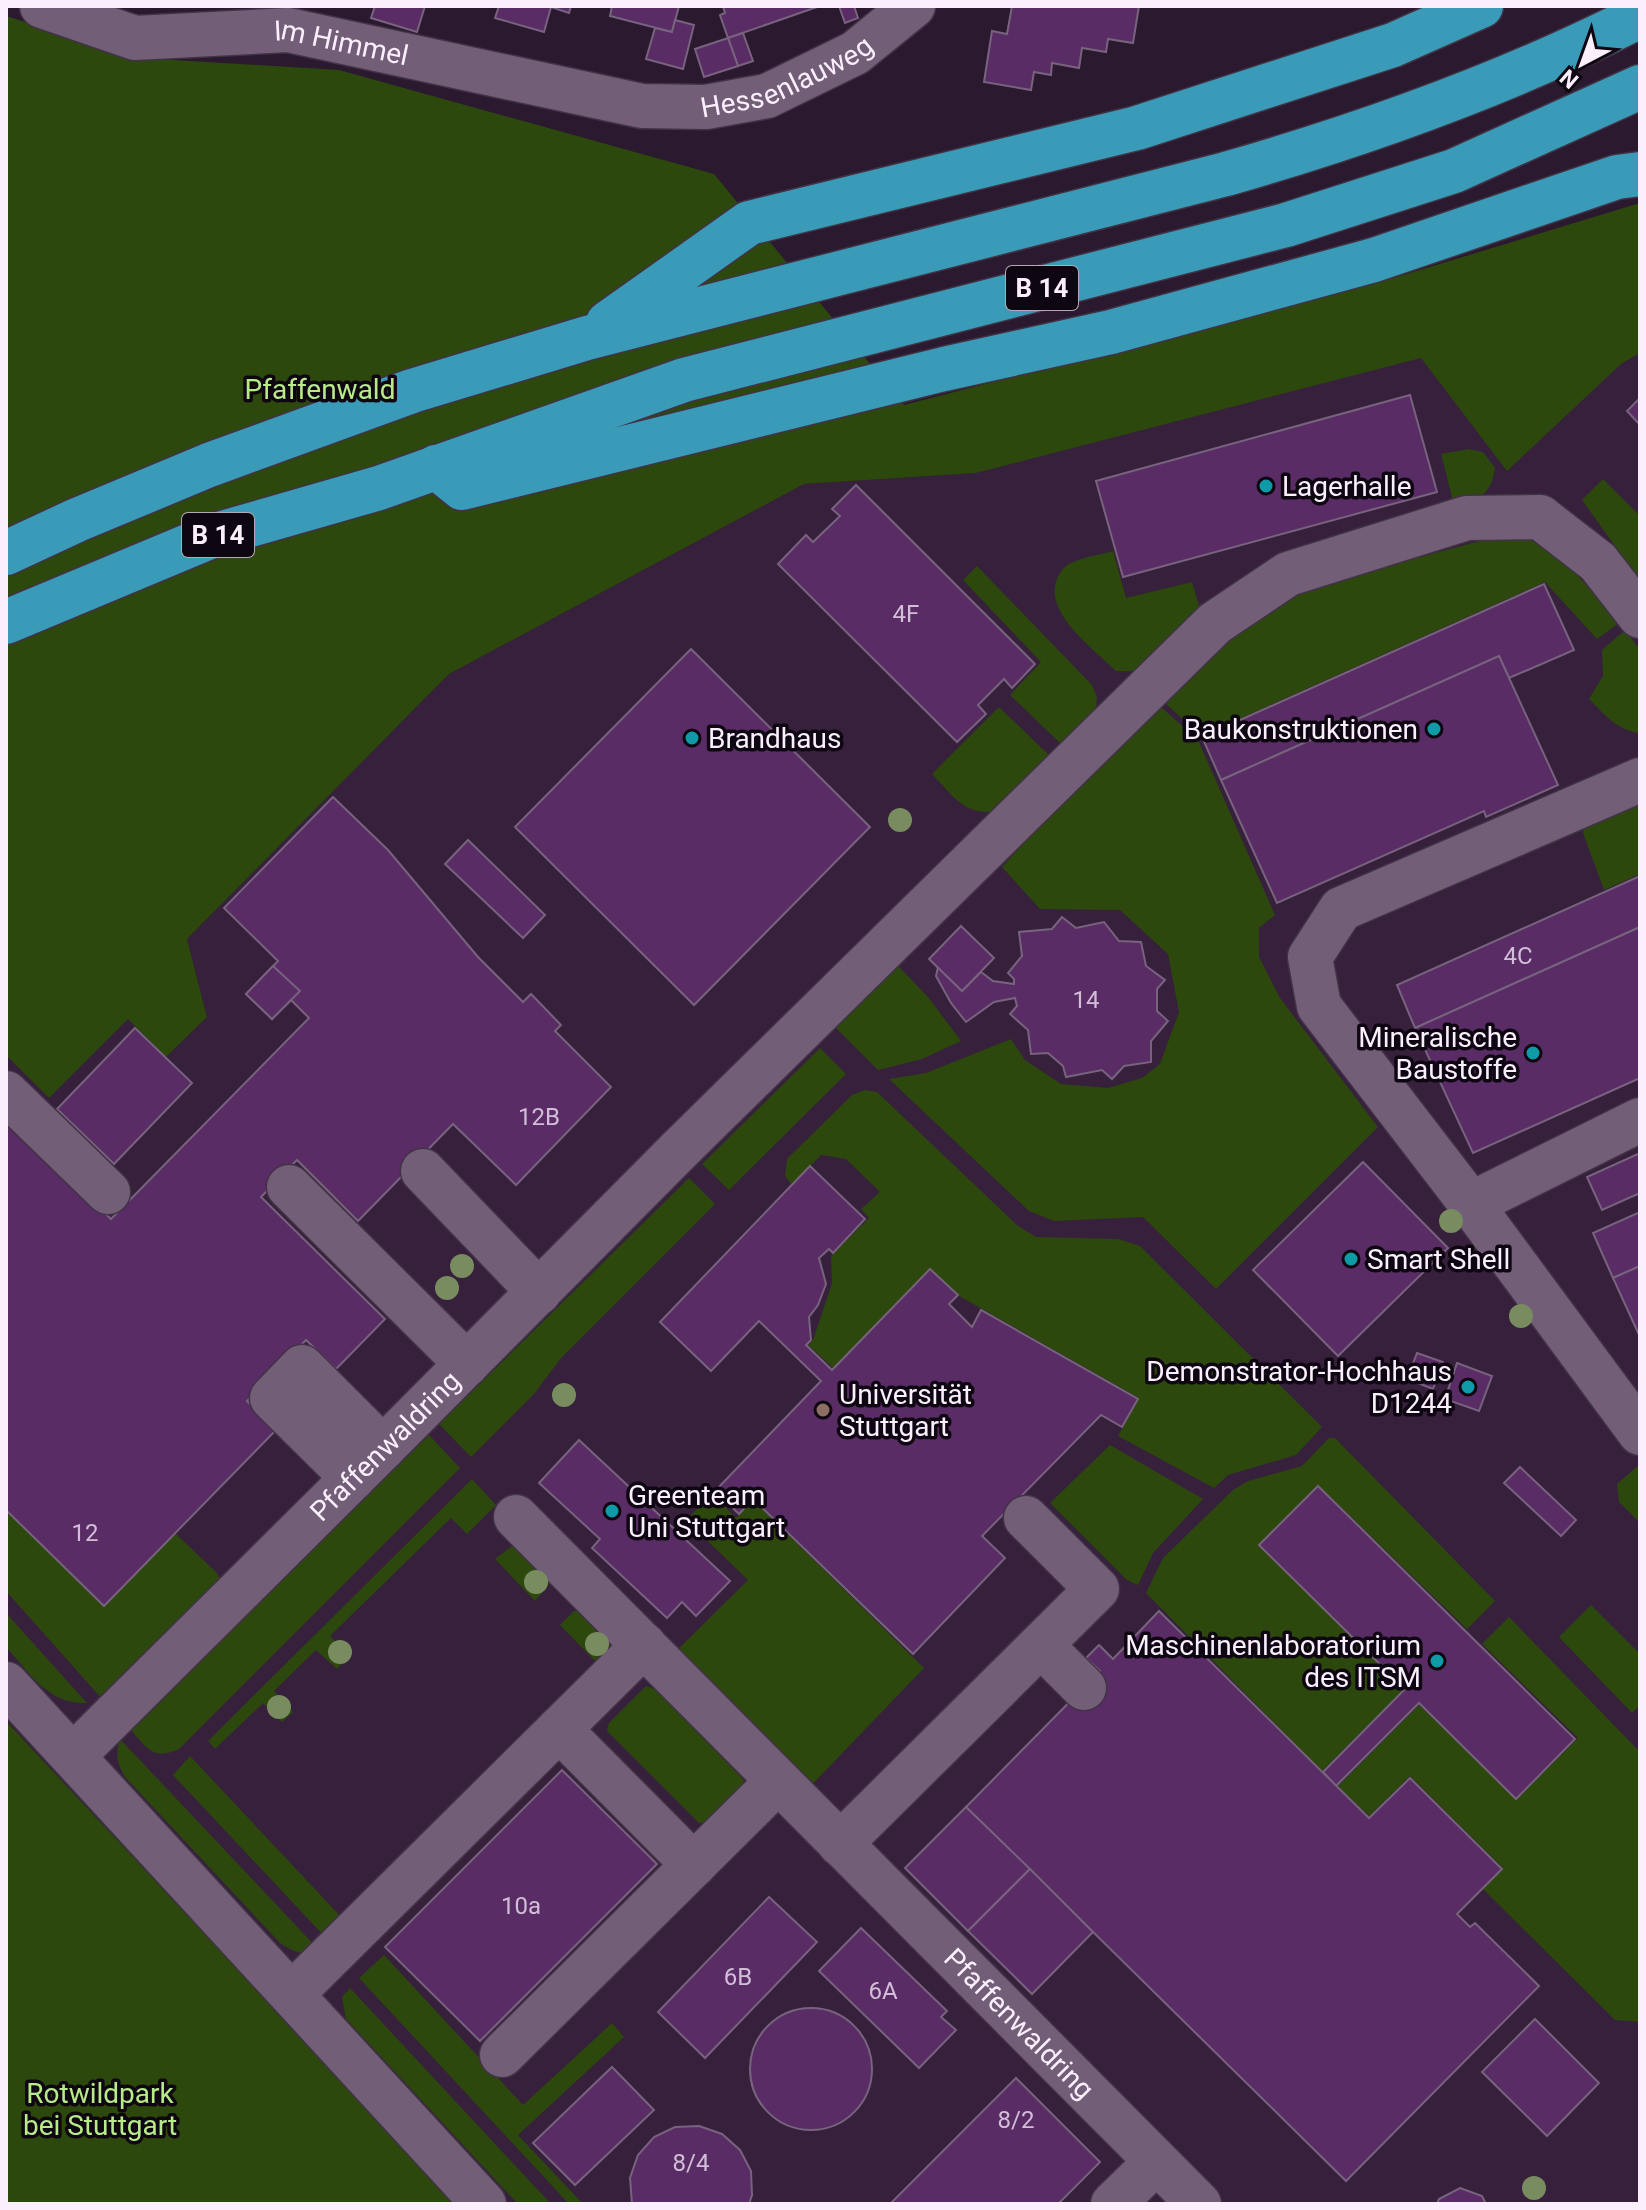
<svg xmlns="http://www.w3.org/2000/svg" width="1646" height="2210" font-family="Roboto,sans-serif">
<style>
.built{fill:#36203c}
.green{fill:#2d480d}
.building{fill:#592c65;stroke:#77637d;stroke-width:2}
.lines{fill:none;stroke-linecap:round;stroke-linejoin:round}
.minor-casing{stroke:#413345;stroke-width:47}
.highway-casing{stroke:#413345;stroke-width:47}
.minor{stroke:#735e78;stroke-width:44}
.highway{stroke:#3a9bb8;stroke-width:44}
.tree{fill:#788c60}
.culture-dot{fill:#0f9aa8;stroke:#0e0711;stroke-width:3}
.education-dot{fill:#8d6e63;stroke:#0e0711;stroke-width:3}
.labels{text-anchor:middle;stroke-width:7;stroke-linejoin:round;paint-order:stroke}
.number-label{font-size:24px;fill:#d2bed8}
.shield{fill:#0e0711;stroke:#b4a9b7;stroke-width:2}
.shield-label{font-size:26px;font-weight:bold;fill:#fbeffe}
.street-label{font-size:28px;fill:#fbeffe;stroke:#0e0711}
.park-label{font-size:28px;fill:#b8ea89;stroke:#0e0711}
.poi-label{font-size:28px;fill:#fbeffe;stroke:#0e0711;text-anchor:start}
</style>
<rect width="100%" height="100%" fill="#2a192f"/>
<!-- built -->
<path class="built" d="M1640,353V2204H457L6,1721V1055L49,1098L128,1019L166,1057L207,1017L187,939L449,674L804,484L976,473L1422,357L1621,364Z"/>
<!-- green -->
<g class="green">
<path d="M6,16L141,58L339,70L714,174L904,405L1377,283L1640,203V353L1621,364L1507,471L1421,358L976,473L804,484L449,674L187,939L207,1017L166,1057L128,1019L49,1098L6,1055Z"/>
<path d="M1469,449L1483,452L1495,468C1491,495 1479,500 1454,505L1441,454Z"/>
<path d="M1603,479L1640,516V581L1582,500Z"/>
<path d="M1527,534L1552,546L1619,623L1597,639L1545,582L1201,736L1164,702L1228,635L1299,590L1502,535Z"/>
<path d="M1113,551L1126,598L1192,582L1200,609L1143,666L1133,671H1116C1095,650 1046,615 1056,582C1058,574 1064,566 1071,563C1083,557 1100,555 1113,551Z"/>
<path d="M977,566L1092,685L1097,697L1096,709L1062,745L1010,695L1041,662L963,580Z"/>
<path d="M1625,630L1640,650V733C1618,731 1604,714 1589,699L1603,676L1602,650Z"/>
<path d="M999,707L1051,757L991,812C961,813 952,794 932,774Z"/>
<path d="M1161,707L1198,740L1275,915L1259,928V957L1280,998L1378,1127L1216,1289L1143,1217L1054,1221L1029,1211L889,1079L926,1073L1011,1039L1025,1060L1061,1084L1108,1088L1142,1078L1160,1064L1179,1012L1168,954L1120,910L1040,909L1002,867L1048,815Z"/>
<path d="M1640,790V874L1604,890L1583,833L1584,821Z"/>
<path d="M898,966L928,997L961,1041L922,1059L878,1070L835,1027Z"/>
<path d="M820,1048L846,1074L729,1190L702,1164Z"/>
<path d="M865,1090L877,1092L1018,1226L1036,1237L1118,1239L1140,1246L1322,1427L1296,1455L1228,1475L1214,1488L1118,1436L1139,1398L961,1297L930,1269L833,1368L808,1345L813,1340L832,1283L831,1256L869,1218L861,1209L880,1192L846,1159L821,1155L792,1185L785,1176L787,1159L852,1095Z"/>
<path d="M689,1178L715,1204L561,1358L534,1394L471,1457L439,1424Z"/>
<path d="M429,1435L460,1468L179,1749C153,1761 147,1748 130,1729Z"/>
<path d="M1329,1438H1335L1495,1601L1467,1629L1318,1485L1259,1545L1404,1689L1322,1771L1146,1593L1163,1558L1233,1490L1248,1481L1302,1466Z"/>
<path d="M1110,1445L1203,1499L1153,1553L1138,1585L1127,1580L1050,1503Z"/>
<path d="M1640,1464V1523L1619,1502L1617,1484Z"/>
<path d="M472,1479L496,1505L467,1534L451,1518L330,1636L349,1656L337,1669L316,1650L274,1691L293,1712L282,1722L263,1703L215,1749L208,1741Z"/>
<path d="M712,1494L736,1518L753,1500L924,1668L804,1793L668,1659L748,1580L686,1520Z"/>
<path d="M6,1510L175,1533L217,1573L221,1582L103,1700L6,1591Z"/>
<path d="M512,1546H521L550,1575L549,1584L535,1601L495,1559Z"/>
<path d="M1591,1605L1640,1654V1705L1632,1713L1559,1637Z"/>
<path d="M578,1610L615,1643L600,1666L560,1625L574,1611Z"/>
<path d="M6,1613L87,1703C47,1704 31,1674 6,1647Z"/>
<path d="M1509,1617L1640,1752V2022L1615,2020L1483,1889L1503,1868L1410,1776L1369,1816L1338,1786L1419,1705L1517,1799L1578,1738L1482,1644Z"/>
<path d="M646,1686L655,1689L744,1780L741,1788L708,1822L699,1823L607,1731L609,1723Z"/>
<path d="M6,1721L457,2204H6Z"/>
<path d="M120,1739L321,1952C304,1956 295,1953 280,1943L125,1777C117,1763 115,1754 120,1739Z"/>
<path d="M190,1756L344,1920L325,1937L173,1775Z"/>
<path d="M384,1955L523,2105L612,2023L624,2037L518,2135L583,2204H569L359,1978Z"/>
<path d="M350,1988L551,2204H518L346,2019L342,1997Z"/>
</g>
<!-- building -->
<g class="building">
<path d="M375,6H425L417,32L371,18Z"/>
<path d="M499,6H571L569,13L551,7L544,32L495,18Z"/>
<path d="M612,6H679L672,32L610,16Z"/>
<path d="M723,6H820L728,38L720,15L725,13Z"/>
<path d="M839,6H854L858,18L845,23Z"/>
<path d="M1012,6H1139L1133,43L1108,39L1106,52L1082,48L1079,68L1052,63L1051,75L1034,72L1031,90L984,82L992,31L1007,34Z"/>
<path d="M675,20L694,25L683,69L646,59L655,28L672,32Z"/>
<path d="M743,33L753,61L738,66L728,38Z"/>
<path d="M728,38L738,66L704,77L695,49Z"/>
<path d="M1410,395L1437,492L1123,577L1096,481Z"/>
<path d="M1640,398V425L1627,411Z"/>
<path d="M856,485L1035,664L1012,688L1004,679L978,705L986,714L957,742L778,564L806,535L813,542L840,516L832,509Z"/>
<path d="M1544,584L1574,650L1509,678L1499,656L1221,780L1202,737Z"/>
<path d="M691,649L870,827L694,1005L515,827Z"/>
<path d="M1499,656L1558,785L1486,817L1484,811L1277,903L1221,780Z"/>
<path d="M333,797L388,850L478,957L523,1002L531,994L561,1025L555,1031L611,1087L516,1185L453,1124L358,1221L297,1160L261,1197L385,1319L336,1369L306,1340L247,1401L276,1430L104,1606L6,1510V1116L111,1219L309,1018L291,1000L272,1019L246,994L278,961L224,908Z"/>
<path d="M468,840L545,915L523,938L445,864Z"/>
<path d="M1640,876V927L1415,1028L1397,985Z"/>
<path d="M1062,917L1076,928L1104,922L1119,941L1141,942L1146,966L1165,980L1157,989V1011L1168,1021L1151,1041V1062L1124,1066L1112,1079L1102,1070L1066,1077L1063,1066L1048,1053L1031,1054L1028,1030L1010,1014L1017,1006L1015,998L994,1002L966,1022L951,1003L936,976L938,967L962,991L981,972L993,981L1014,984V979L1008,973L1022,956L1019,932L1052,929Z"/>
<path d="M961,926L994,958L962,991L929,959Z"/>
<path d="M1640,927V1078L1473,1153L1415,1028Z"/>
<path d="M273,966L300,991L272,1019L246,994Z"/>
<path d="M135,1028L192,1083L114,1164L57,1109Z"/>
<path d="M1640,1153V1193L1602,1210L1587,1177Z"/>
<path d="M1363,1162L1448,1248L1338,1356L1253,1270Z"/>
<path d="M810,1166L865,1219L833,1253L829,1249L819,1258L826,1284L818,1305L809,1317L811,1340L806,1345L832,1370L930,1269L958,1295L949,1304L972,1327L981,1310L1138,1399L1122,1427L1101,1415L982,1536L1005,1558L913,1654L753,1499L739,1514L715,1491L821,1381L759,1321L711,1371L660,1322Z"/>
<path d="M1640,1212V1266L1613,1278L1593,1233Z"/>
<path d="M1640,1266V1337L1613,1278Z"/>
<path d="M1417,1353L1443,1362L1433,1389L1407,1379Z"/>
<path d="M1457,1363L1492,1376L1479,1411L1445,1399Z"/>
<path d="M579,1440L730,1581L696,1616L682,1602L667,1618L592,1548L600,1539L539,1483Z"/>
<path d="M1520,1467L1576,1520L1561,1536L1504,1483Z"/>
<path d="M1318,1486L1575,1739L1516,1799L1419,1703L1336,1786L1323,1772L1405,1689L1259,1545Z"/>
<path d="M1159,1611L1369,1818L1410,1778L1502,1869L1457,1914L1470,1927L1475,1923L1539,1986L1346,2181L966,1807L1100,1671L1086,1658L1099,1645L1113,1659Z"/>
<path d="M562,1770L657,1864L480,2041L385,1947Z"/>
<path d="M966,1807L1030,1869L968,1931L905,1868Z"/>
<path d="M1030,1869L1093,1932L1032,1994L968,1931Z"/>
<path d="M769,1897L817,1942L705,2058L658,2012Z"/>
<path d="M861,1928L947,2011L941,2017L956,2030L919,2068L819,1971Z"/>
<circle cx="811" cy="2069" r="61"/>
<path d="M1535,2019L1599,2083L1547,2136L1482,2072Z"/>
<path d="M612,2067L654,2110L575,2185L533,2143Z"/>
<path d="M1016,2078L1100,2162L1058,2204H890Z"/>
<path d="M699,2126L722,2134L740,2150L751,2171L752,2195L749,2204H632L630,2178L638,2155L654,2137L675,2127Z"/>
<path d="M1460,2188L1482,2196L1486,2204H1437L1439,2199Z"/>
</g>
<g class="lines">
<!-- minor casing -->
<g class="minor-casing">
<g id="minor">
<path id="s1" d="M42,6L135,38L288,30L642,106L706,107L767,96L855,53L913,6"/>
<path d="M1640,780L1341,909L1310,957L1319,1006L1471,1204L1640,1433"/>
<path d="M6,1093L108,1192"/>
<path d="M423,1171L539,1292"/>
<path d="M289,1187L467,1364"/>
<path d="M1471,1204L1640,1120"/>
<path d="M353,1478L272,1398L302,1367L383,1448"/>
<path id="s2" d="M516,1517L1199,2204"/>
<path d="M1041,1645L1084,1688"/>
<path d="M6,1684L484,2204"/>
<path d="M559,1729L694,1865"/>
<path id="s3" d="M73,1756L383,1448L679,1150L1215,623L1288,574L1467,518L1540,517L1598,562L1640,616"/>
<path d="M840,1844L1097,1589L1026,1518"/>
<path d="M293,1993L644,1645"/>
<path d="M502,2055L778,1781"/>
<path d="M1113,2204L1156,2162"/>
</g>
</g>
<!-- highway casing -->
<g class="highway-casing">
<g id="highway">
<path d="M608,323L749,223L1137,128L1393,45L1481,6"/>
<path d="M436,467L462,488L944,369L1111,332L1374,260L1617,177L1640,174"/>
<path d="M6,553L77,520L209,465L412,391L587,338L1226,174C1369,133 1508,83 1640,16"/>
<path d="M6,622L212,536L379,488L684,380L1286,225L1454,171L1640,87"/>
</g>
</g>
<!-- minor -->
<use href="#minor" class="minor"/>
<!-- highway -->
<use href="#highway" class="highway"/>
</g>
<!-- trees -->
<g class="tree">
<circle cx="900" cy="820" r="12"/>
<circle cx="1451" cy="1221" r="12"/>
<circle cx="462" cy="1266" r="12"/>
<circle cx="447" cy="1288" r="12"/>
<circle cx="1521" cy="1316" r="12"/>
<circle cx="564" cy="1395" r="12"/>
<circle cx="536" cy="1582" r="12"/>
<circle cx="597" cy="1644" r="12"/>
<circle cx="340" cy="1652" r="12"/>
<circle cx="279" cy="1707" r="12"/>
<circle cx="1534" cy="2188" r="12"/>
</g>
<!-- markers -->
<g class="culture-dot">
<circle cx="1266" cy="486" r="8"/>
<circle cx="1434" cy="729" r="8"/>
<circle cx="692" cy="738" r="8"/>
<circle cx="1533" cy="1053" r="8"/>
<circle cx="1351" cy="1259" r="8"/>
<circle cx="1468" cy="1387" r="8"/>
<circle cx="612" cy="1511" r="8"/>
<circle cx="1437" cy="1661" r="8"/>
</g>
<circle class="education-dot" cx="823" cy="1410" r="8"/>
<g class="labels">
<!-- number labels -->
<g class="number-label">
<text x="906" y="622">4F</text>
<text x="1518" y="964">4C</text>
<text x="1086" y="1008">14</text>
<text x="539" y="1125">12B</text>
<text x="85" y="1541">12</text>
<text x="521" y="1914">10a</text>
<text x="738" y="1985">6B</text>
<text x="883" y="1999">6A</text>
<text x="1016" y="2128">8/2</text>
<text x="691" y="2171">8/4</text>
</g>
<!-- shield labels -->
<g class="shield">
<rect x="1006" y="266" width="72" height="44" rx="6"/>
<rect x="182" y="513" width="72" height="44" rx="6"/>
</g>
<g class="shield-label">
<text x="1042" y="297">B 14</text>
<text x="218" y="544">B 14</text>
</g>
<!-- street labels -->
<g class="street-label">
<text dy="10" stroke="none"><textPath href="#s1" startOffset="306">Im Himmel</textPath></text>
<text dy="10" stroke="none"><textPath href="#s1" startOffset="764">Hessenlauweg</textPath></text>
<text dy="10" stroke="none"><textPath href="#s3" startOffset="440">Pfaffenwaldring</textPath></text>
<text dy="10" stroke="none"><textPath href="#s2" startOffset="714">Pfaffenwaldring</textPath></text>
</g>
<!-- park labels -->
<g class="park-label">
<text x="320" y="399">Pfaffenwald</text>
<text x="100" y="2103">Rotwildpark<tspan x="100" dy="32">bei Stuttgart</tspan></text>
</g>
<!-- poi labels -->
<g class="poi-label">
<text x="1282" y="496">Lagerhalle</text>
<text x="1418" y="739" text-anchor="end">Baukonstruktionen</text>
<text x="708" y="748">Brandhaus</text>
<text x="1517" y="1047" text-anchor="end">Mineralische<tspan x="1517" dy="32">Baustoffe</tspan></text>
<text x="1367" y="1269">Smart Shell</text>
<text x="1452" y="1381" text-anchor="end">Demonstrator-Hochhaus<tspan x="1452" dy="32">D1244</tspan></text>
<text x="839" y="1404">Universität<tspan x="839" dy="32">Stuttgart</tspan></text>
<text x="628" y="1505">Greenteam<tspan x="628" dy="32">Uni Stuttgart</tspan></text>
<text x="1421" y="1655" text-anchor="end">Maschinenlaboratorium<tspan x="1421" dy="32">des ITSM</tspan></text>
</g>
</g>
<!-- border -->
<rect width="1646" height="2210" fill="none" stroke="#fbeffe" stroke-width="16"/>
<!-- north arrow -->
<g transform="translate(1582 64) rotate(221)" stroke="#0e0711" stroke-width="6" paint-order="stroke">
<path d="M0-6L14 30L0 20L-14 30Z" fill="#fbeffe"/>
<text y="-12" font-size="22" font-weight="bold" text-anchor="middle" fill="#fbeffe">N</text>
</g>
</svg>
